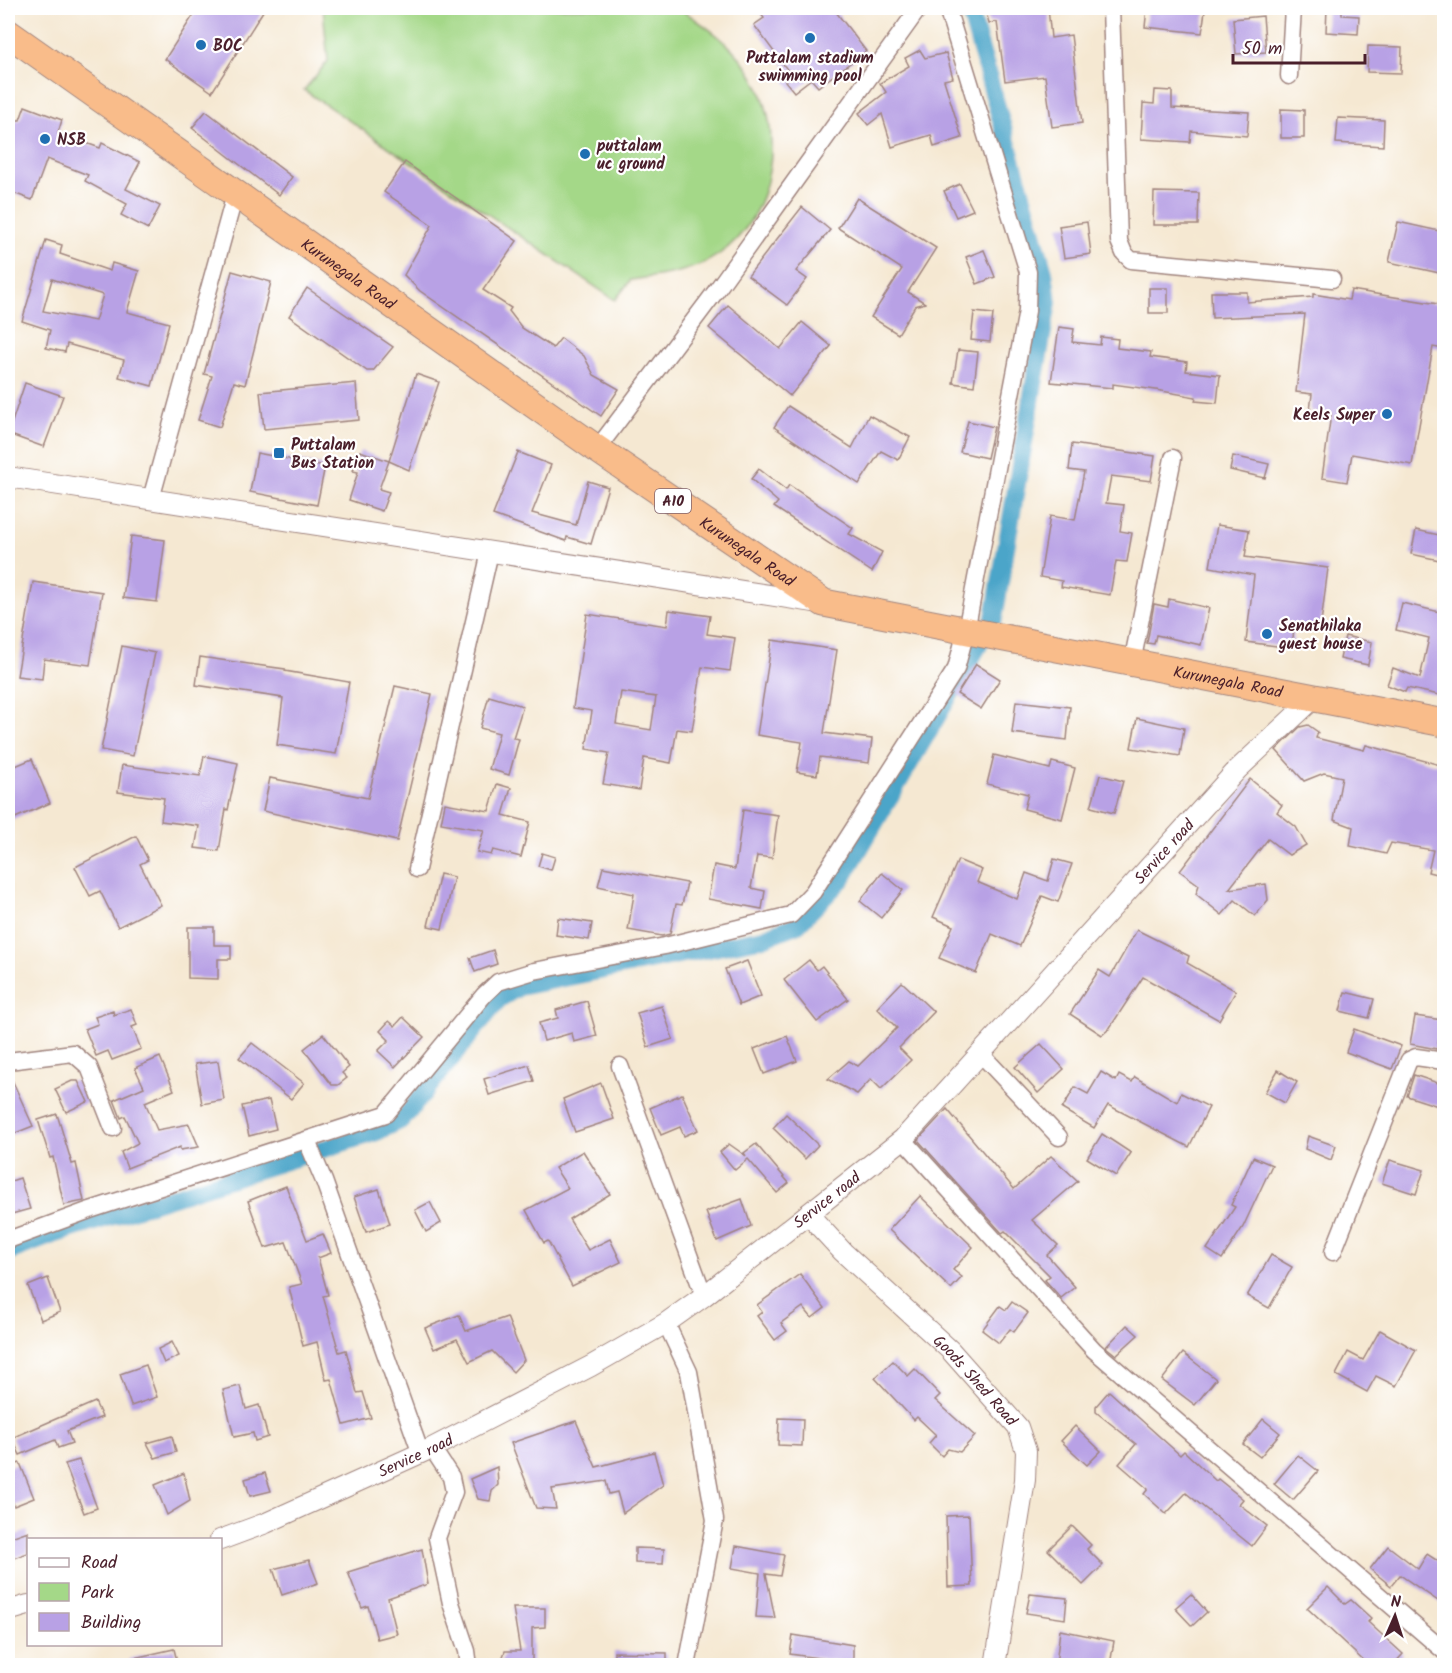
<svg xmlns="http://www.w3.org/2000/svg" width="1452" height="1673" font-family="Kalam,sans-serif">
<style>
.green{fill:#a4d888;stroke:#777c5a;stroke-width:1.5}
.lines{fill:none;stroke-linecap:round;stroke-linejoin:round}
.canal{stroke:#4ca5c9;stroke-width:18}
.building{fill:#b8a1e5;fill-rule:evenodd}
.minor-casing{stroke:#a0847e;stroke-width:19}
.tertiary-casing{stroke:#a0847e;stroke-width:22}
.trunk-casing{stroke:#a0847e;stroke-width:29}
.minor{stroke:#fff;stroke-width:16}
.tertiary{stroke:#fff;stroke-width:20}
.trunk{stroke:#f9bc8a;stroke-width:27}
.poi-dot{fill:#1f6fb2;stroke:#fff;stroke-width:2}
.labels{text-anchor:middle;stroke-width:4.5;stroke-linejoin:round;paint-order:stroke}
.shield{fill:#fff;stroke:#80626b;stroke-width:1.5}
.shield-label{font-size:15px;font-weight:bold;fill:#4a1f2b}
.poi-label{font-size:16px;font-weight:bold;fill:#4a1f2b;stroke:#fff;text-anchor:start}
.street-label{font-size:16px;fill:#4a1f2b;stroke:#fff}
</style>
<rect width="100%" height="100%" fill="#fff"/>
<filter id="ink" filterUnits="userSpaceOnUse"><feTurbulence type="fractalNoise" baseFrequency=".0167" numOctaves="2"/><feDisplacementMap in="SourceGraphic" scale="12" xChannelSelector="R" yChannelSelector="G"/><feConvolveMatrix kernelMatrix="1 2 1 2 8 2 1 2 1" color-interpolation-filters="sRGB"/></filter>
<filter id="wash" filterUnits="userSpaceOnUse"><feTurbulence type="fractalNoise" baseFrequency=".008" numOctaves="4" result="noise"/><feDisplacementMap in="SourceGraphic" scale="24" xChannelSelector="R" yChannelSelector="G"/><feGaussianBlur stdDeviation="1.35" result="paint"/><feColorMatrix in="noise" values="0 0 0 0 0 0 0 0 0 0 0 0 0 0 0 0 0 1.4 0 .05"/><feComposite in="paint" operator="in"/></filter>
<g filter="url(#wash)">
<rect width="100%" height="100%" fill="#f5e8d2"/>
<!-- green -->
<path class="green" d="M323,8H679C704,25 730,42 747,67C788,124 776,216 718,255C691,273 661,276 631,280L615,300L304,90L328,61Z"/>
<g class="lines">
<!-- canal -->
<g class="canal">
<path d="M969,8L1044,272L1048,302L994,618"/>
<path d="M8,1252L50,1236L377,1132L402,1120L499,999L519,987L763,938L798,924L842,879L979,645"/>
</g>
</g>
<g id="blocks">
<!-- building -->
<g class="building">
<path d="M198,8H265L212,92L165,59Z"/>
<path d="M756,8H833L866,51L818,87L811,79L794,92L785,81L792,76L754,25L764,18Z"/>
<path d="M985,8H1048L1051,38L1071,35L1082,123L1052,127L1045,76L1005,81L997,22L989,23Z"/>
<path d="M1147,8L1205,11L1202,33L1145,27Z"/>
<path d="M1327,8H1342V15L1359,16L1358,34L1326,32Z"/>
<path d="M1263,16L1266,52L1236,54L1233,19Z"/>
<path d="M1368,46L1402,47L1401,73L1367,72Z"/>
<path d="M920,50L925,58L946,53L953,78L944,80L962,138L934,147L931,135L892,147L882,114L868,125L859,113L886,92L880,83L909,66L905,58Z"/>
<path d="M1155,90L1172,91V108L1249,112L1247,136L1191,131L1190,142L1141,139L1143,103L1154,104Z"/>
<path d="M25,106L62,120L58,133L100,148L102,143L140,162L126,189L160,206L148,229L121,215L127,204L85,181L88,175L47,159L32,200L8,191V160L11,150L8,135L12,120H20Z"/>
<path d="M1281,109L1304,110V138H1281Z"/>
<path d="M206,111L292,177L279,195L192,128Z"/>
<path d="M1338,118L1384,120L1383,146L1336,143Z"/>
<path d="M405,162L517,241L483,290L511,308L509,311L522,328L553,348L561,338L584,356L594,375L619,389L601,416L420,291L404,275L432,225L384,192Z"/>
<path d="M960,184L973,210L956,217L944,191Z"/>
<path d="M1154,192L1199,193L1198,225H1153Z"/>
<path d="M857,198L936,248L908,292L925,303L915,306L898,334L871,317L902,269L838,228Z"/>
<path d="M802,207L830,230L796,271L807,279L787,305L748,276Z"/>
<path d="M1087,222L1091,254L1064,258L1059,226Z"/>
<path d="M1398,222L1444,232V274L1389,262Z"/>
<path d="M46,240L62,245L60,254L110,271L112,263L139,271L127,312L169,323L152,386L119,377L124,360L67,344L65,352L46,348L50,330L22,321ZM52,279L103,295L95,321L43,311Z"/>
<path d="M984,250L995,277L977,284L966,257Z"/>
<path d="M232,271L271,282L245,385L234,382L220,427L198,420L212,376L204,374Z"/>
<path d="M307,288L393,347L373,371H367L289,316Z"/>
<rect x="1149" y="288" width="19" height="25"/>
<path d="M1351,290L1444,305V349L1433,347L1412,465L1352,454L1347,482L1322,478L1331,414L1310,411L1312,394L1296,392L1305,314L1212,318L1211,292H1247V302L1313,297V294L1349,300Z"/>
<path d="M728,305L780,349L802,322L831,346L790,396L709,328Z"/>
<path d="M974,312L993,314L990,342L971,340Z"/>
<path d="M1059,327L1074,329L1072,342L1100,345L1101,337L1118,339L1117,348L1151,352L1150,357L1187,362L1186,371L1220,375L1217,403L1195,401L1196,397L1156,390L1113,384V388L1051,382Z"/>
<path d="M958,350L978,352L974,386L953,383Z"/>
<path d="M416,374L439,382L409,470L389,461Z"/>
<path d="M25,383L63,396L44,447L8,434Z"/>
<path d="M356,383L359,420L264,429L260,392Z"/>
<path d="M788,406L852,448L869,415L910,437L898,460L881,451L859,484L774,427Z"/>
<path d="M968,421L994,427L987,458L960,452Z"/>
<path d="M1072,444L1155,456L1151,481L1111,476L1106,503L1124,505L1120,531L1132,533L1127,562L1116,561L1110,595L1061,587L1062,581L1040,577L1050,516L1075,520L1084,472L1069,470Z"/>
<path d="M360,451L389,461L379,489L389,492L382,511L349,500L358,472L353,471Z"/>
<path d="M518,452L551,465L532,513L576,525L588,481L608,487L591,544L567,537L566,541L493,515Z"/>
<path d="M257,453L325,466L317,505L250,492Z"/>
<path d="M1233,456L1269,464L1265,478L1230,470Z"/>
<path d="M759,469L786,490L789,485L853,528L849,534L882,552L872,572L774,507L778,502L751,479Z"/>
<path d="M1217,525L1249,530L1245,557L1328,568L1320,631L1294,628L1292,648L1246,642L1254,575L1210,567Z"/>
<path d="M1416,530L1444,536V561L1411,554Z"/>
<path d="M131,536L165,540L157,602L123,598Z"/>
<path d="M33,582L102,592L90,665L44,659L42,679L17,676Z"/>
<path d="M1169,599L1209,608L1201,645L1156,635L1154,644L1147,643L1154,604L1168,607Z"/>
<path d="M1402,603L1444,613V696L1407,688L1405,692L1387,685L1393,668L1420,678L1429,638L1396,630Z"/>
<path d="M669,610L710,616L707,634L735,638L730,671L702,667L692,731L677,729L671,763L644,758L639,790L603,784L609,753L586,749L592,711L573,708L587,614L667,626ZM621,692L656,697L651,730L616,724Z"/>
<path d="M1345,636L1372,642L1368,665L1340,659Z"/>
<path d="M772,640L837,650L824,733L872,739L869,763L820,757L817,775L797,772L802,742L757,735Z"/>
<path d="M122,646L155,653L133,756L101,750Z"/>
<path d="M200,657L285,669V671L349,682L336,754L277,745L283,698L196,685Z"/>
<path d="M976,664L1000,679L981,709L957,694Z"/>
<path d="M395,686L432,694L397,841L263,811L270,778L368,798Z"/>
<path d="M489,696L523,706L513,738L519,739L509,775L489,769L499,733L480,728Z"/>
<path d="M1016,701L1070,707L1067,740L1012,733Z"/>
<path d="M1137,718L1184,728L1180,756L1131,748Z"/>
<path d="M1308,725L1318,732L1316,738L1364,750L1366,745L1444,766V876L1428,872L1433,850L1391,843L1386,854L1350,846L1353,827L1334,820L1342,777L1324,773L1304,781L1276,750L1300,727Z"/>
<path d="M994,755L1050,769L1052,762L1075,768L1062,819L1024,809L1028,794L987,784Z"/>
<path d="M204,756L238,763L228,810L226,809L219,851L195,848L199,826L161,821L164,798L118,792L122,765L200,776Z"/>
<path d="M32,759L50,803L8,821V769Z"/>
<path d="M1100,775L1123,781L1114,813L1091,807Z"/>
<path d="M1250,779L1282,805L1277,812L1296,827L1306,845L1289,855L1268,839L1229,889L1266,884L1268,900L1255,916L1235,900L1222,915L1196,894L1199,885L1180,871Z"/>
<path d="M497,784L511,788L503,815L530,822L521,857L493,850L491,855L477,852L484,830L441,823L445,803L489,811Z"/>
<path d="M743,810L778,815L772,858L757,856L751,888L765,891L762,909L708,899L714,865L735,869Z"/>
<path d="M136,836L148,860L140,864L161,905L118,927L100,891L90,896L75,867Z"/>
<path d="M542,853L555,857L551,870L538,866Z"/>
<path d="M1054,859L1072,864L1058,902L1042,896L1020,946L992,934L976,973L939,958L953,926L933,917L958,860L982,870L977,882L1017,899L1026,873L1048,881Z"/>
<path d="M603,867L687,883L682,905L676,904L670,934L662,936L628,930L634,894L598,886Z"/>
<path d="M882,873L903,890L881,918L860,901Z"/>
<path d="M440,874L454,877L442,929L428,926Z"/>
<path d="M558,918L592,923L589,940L556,935Z"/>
<path d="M188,927H214V945H231V959H218V979L188,978Z"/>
<path d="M1137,930L1189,956L1187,963L1236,991L1219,1020L1143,977L1109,1029L1102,1035L1070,1014L1099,970L1110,977Z"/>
<path d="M493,950L497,964L475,972L470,958Z"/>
<path d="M809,960L817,970L822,966L848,999L817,1022L784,980Z"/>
<path d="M747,961L761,996L739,1005L725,969Z"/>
<path d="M902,982L934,1012L899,1048L911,1060L881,1089L871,1079L857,1094L828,1079L849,1061L858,1066L897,1028L877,1008Z"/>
<path d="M1345,992L1374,999L1369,1018L1340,1011Z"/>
<path d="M587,1001L597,1036L574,1042L572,1033L544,1041L539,1023L558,1018L556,1010Z"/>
<path d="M662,1006L673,1039L648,1047L637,1013Z"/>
<path d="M131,1009L137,1025L132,1027L141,1049L112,1060L108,1051L96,1056L85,1029L98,1024L95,1017L113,1011L114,1015Z"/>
<path d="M1415,1016L1442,1020L1437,1049L1410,1044Z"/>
<path d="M403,1017L424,1037L395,1067L378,1051L389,1040L380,1031L389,1021L395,1026Z"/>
<path d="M1354,1029L1401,1046L1392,1069L1346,1052Z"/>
<path d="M323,1034L349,1067L342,1073L347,1078L338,1085H332L304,1049Z"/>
<path d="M787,1036L797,1061L764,1074L754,1049Z"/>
<path d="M252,1043L304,1083L291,1099L239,1058Z"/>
<path d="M1041,1044L1064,1069L1038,1093L1015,1067Z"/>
<path d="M160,1057L174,1090L145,1102L157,1130L189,1124L199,1147L180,1150V1147L127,1168L121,1152L138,1143L125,1116L121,1118L114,1100L144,1087L135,1068Z"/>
<path d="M218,1061L224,1100L202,1104L195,1064Z"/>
<path d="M529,1065L534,1081L489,1095L484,1079Z"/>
<path d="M1278,1070L1297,1082L1285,1103L1265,1092Z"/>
<path d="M8,1071L33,1126L8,1136Z"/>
<path d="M1101,1072L1116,1081L1119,1075L1132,1082L1135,1077L1177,1102L1181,1093L1209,1107L1189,1147L1108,1105L1094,1128L1062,1109L1075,1087L1088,1094Z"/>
<path d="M1414,1075L1444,1085V1108L1407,1096Z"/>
<path d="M72,1081H78L88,1102L66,1112L55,1089Z"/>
<path d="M601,1083L614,1119L575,1132L563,1099Z"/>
<path d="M682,1094L698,1130L684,1136L680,1127L661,1135L650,1108Z"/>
<path d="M269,1100L276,1129L249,1136L242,1106Z"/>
<path d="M947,1109L1014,1189L1051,1156L1078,1181L1032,1220L1058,1245L1047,1255L1075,1287L1061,1298L1045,1280L1050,1276L1005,1231L1002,1233L918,1140Z"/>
<path d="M57,1114L72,1164L76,1163L84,1201L64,1205L53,1157L50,1158L38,1120Z"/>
<path d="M786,1114L818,1145L805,1159L773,1128Z"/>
<path d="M1102,1134L1131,1153L1116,1176L1087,1158Z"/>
<path d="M1308,1136L1336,1146L1331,1160L1305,1149Z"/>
<path d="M729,1144L746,1156L744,1153L756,1144L789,1183L777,1193L748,1159L735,1170L720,1152Z"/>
<path d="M583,1151L610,1194L569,1219L588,1250L610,1239L621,1262L572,1286L548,1241L544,1243L526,1210L568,1188L555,1168Z"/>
<path d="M1253,1157L1272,1165L1243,1227L1222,1259L1207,1249L1235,1207L1231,1205Z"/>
<path d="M1390,1160L1424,1170L1416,1194L1382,1183Z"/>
<path d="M20,1178L30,1209L8,1215V1182Z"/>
<path d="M286,1186L307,1240L323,1234L331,1253L318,1258L328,1295L323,1296L339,1352L346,1350L357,1393L363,1392L371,1418L344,1425L331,1379L326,1380L317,1342L303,1346L289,1287L302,1284L286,1242L265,1248L248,1201Z"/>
<path d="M379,1189L390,1224L366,1232L354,1197Z"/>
<path d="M920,1196L973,1247L953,1270L962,1277L951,1289L889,1230Z"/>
<path d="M742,1199L751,1226L717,1241L706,1212Z"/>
<path d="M430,1202L441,1223L426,1232L415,1210Z"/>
<path d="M1271,1255L1292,1267L1269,1308L1247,1296Z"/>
<path d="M800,1274L825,1308L812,1318L803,1307L781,1323L787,1331L775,1340L757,1316L762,1312L757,1305Z"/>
<path d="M48,1278L60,1312L41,1320L28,1286Z"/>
<path d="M1012,1302L1028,1313L1014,1332L1010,1329L999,1343L982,1330L1000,1306L1006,1310Z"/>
<path d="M459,1315L466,1331L507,1317L524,1360L513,1372L492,1351L469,1362L457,1339L434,1349L425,1328Z"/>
<path d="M1127,1325L1138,1335L1116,1355L1106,1347Z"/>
<path d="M1380,1330L1416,1350L1396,1386L1376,1376L1367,1392L1336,1375L1348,1352L1363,1360Z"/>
<path d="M172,1342L179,1356L164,1363L158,1349Z"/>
<path d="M1183,1353L1216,1379L1195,1405L1162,1380Z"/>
<path d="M893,1361L908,1376L915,1369L940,1395L935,1400L975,1436L960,1452L948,1449L942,1456L929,1443L936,1435L917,1417L914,1420L875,1378Z"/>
<path d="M146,1365L157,1397L131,1406L120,1374Z"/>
<path d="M240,1386L246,1409L259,1405L268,1437L255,1441L253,1433L234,1437L223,1390Z"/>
<path d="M1109,1391L1180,1455L1184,1451L1216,1481L1218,1479L1243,1499L1239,1504L1267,1526L1252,1546L1186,1493L1166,1514L1144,1494L1148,1489L1119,1464L1136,1444L1096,1412V1406Z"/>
<path d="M95,1402L102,1417L67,1431L72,1443L58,1448L55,1440L20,1455L12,1438Z"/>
<path d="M779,1418L803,1419L802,1446L778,1445Z"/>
<path d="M1263,1419L1280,1433L1260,1457L1243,1444Z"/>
<path d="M576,1421L596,1467L654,1452L663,1485L623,1513L617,1492L609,1494L606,1481L552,1489L556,1509L536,1508L511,1443Z"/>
<path d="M1075,1426L1101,1451L1087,1465L1061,1441Z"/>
<path d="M172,1436L176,1452L155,1458L147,1443Z"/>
<path d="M1298,1455L1318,1471L1293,1500L1274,1484Z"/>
<path d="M79,1460L97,1508L84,1513L65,1464Z"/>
<path d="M20,1463L34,1498L14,1506L8,1489V1467Z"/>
<path d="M497,1467L498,1485L492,1491L490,1501L478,1499L470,1479Z"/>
<path d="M184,1473L190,1501L167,1515L155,1485Z"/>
<path d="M265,1473L271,1491L250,1496L245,1479Z"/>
<path d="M969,1515L972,1586L948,1587L946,1516Z"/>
<path d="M1072,1526L1091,1545L1087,1549L1103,1565L1083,1585L1048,1550Z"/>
<path d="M28,1531V1553L8,1560V1538Z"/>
<path d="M736,1546L784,1555L780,1576L766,1574L775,1618L756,1617L760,1573L732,1568Z"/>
<path d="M1388,1546L1418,1569L1427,1554L1444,1565V1605L1400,1575L1391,1586L1370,1569Z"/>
<path d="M635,1548L664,1549L663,1564L635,1563Z"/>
<path d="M422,1549L428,1584L388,1598L397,1634L377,1639L368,1606L362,1608L348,1572Z"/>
<path d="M309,1560L318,1583L282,1595L273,1569Z"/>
<path d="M1328,1587L1345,1604L1351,1600L1371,1618L1368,1622L1403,1654L1393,1665H1368L1307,1608Z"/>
<path d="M1030,1594L1067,1598L1065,1619L1026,1613Z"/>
<path d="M1191,1594L1207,1612L1192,1626L1175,1608Z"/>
<path d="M513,1608H545V1627L532,1628V1665H500L505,1651H520Z"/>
<path d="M1060,1630L1114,1641L1110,1665H1056Z"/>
<path d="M793,1635L853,1645V1663L790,1654Z"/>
<path d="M174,1649L178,1665H129V1659Z"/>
<path d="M614,1652L667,1653V1665H614Z"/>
</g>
</g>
</g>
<g filter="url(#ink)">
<use href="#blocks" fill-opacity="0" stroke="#a0847e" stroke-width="1.5"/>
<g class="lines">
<!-- minor casing -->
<g class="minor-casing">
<g id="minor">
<path d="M1111,8L1119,241L1124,253L1131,260L1332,279"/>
<path d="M1289,76L1293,8"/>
<path d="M597,449L716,291L919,8"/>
<path d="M151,499L236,191"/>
<path d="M1132,663L1173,458"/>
<path d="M417,869L490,552"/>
<path d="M980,1053L1059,1137"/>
<path d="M8,1061L73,1053L89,1067L113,1128"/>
<path d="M620,1066L704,1296"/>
<path d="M903,1139L1094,1350L1444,1651"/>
<path d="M307,1141L324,1181L421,1454"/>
<path d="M8,1240L90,1210L386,1114L484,995L498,982L534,971L665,946L791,915L813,892L956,669L966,631L1027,311L1028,272L947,8"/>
<path d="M1333,1252L1409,1060L1416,1057L1444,1061"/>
<path d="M666,1323L689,1372L715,1520L687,1666"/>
<path d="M432,1448L451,1477L454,1492L437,1538L451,1603L467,1651L469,1666"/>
</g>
</g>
<!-- tertiary casing -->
<g class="tertiary-casing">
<g id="tertiary">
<path d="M8,477L820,603"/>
<path id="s1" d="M808,1214L843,1252L950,1350L1018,1427L1026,1451L1025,1480L995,1666"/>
<path id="s2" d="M220,1540L266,1523L432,1448L591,1366L666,1323L704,1296L903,1139L1237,770L1313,699"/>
<path d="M8,1611L28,1605"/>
</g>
</g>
<!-- trunk casing -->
<g class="trunk-casing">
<g id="trunk">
<path id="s3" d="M8,33L597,449L824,603L1444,723"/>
</g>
</g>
<!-- minor -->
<use href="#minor" class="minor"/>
<!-- tertiary -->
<use href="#tertiary" class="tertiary"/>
<!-- trunk -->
<use href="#trunk" class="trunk"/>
</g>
</g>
<!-- markers -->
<g class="poi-dot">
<circle cx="810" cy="38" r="6"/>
<circle cx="201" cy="45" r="6"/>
<circle cx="45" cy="139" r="6"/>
<circle cx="585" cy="154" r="6"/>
<circle cx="1387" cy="414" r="6"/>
<rect x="273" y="447" width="12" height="12" rx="3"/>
<circle cx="1267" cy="634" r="6"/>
</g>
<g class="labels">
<!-- shield labels -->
<rect class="shield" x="655" y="489" width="36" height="24" rx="4.5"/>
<g class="shield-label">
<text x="673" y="506">A10</text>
</g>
<!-- poi labels -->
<g class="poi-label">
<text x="213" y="51">BOC</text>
<text x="810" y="63" text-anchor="middle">Puttalam stadium<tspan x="810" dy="18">swimming pool</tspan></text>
<text x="57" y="145">NSB</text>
<text x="597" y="151">puttalam<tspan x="597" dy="18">uc ground</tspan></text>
<text x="1375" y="420" text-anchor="end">Keels Super</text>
<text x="291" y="450">Puttalam<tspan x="291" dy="18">Bus Station</tspan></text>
<text x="1279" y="631">Senathilaka<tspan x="1279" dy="18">guest house</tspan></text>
</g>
<!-- street labels -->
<g class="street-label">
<text dy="6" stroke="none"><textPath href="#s3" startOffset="417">Kurunegala Road</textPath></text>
<text dy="6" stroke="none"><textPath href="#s3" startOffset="903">Kurunegala Road</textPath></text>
<text dy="6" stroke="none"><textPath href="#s3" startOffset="1407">Kurunegala Road</textPath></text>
<text dy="6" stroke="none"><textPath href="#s2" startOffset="1185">Service road</textPath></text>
<text dy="6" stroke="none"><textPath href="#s2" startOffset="699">Service road</textPath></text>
<text dy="6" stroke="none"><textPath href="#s1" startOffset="236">Goods Shed Road</textPath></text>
<text dy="6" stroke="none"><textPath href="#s2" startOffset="213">Service road</textPath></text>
</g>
</g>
<!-- margin -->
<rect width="1452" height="1673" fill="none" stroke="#fff" stroke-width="30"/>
<!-- legend -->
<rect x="27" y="1538" width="195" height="108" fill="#ffffff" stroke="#b7a5aa" stroke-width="1.5"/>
<rect x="39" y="1558" width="30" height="9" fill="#ffffff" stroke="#b7a5aa" stroke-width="1.5"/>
<text x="81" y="1568" font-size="18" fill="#4a1f2b">Road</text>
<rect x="39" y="1583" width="30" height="18" fill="#a4d888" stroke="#b7a5aa" stroke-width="1.5"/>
<text x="81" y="1598" font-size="18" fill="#4a1f2b">Park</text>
<rect x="39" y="1613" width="30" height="18" fill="#b8a1e5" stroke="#b7a5aa" stroke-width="1.5"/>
<text x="81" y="1628" font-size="18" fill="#4a1f2b">Building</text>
<!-- north arrow -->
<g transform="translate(1395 1616) rotate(3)" stroke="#ffffff" stroke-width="4.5" paint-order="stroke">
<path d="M0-4.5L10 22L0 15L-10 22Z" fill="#4a1f2b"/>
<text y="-9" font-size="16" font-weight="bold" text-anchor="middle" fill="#4a1f2b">N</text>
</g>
<!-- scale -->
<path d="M1233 54v9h132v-9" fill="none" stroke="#4a1f2b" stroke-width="3"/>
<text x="1242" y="54" font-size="18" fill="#4a1f2b" stroke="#ffffff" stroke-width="4.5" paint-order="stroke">50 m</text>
</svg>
